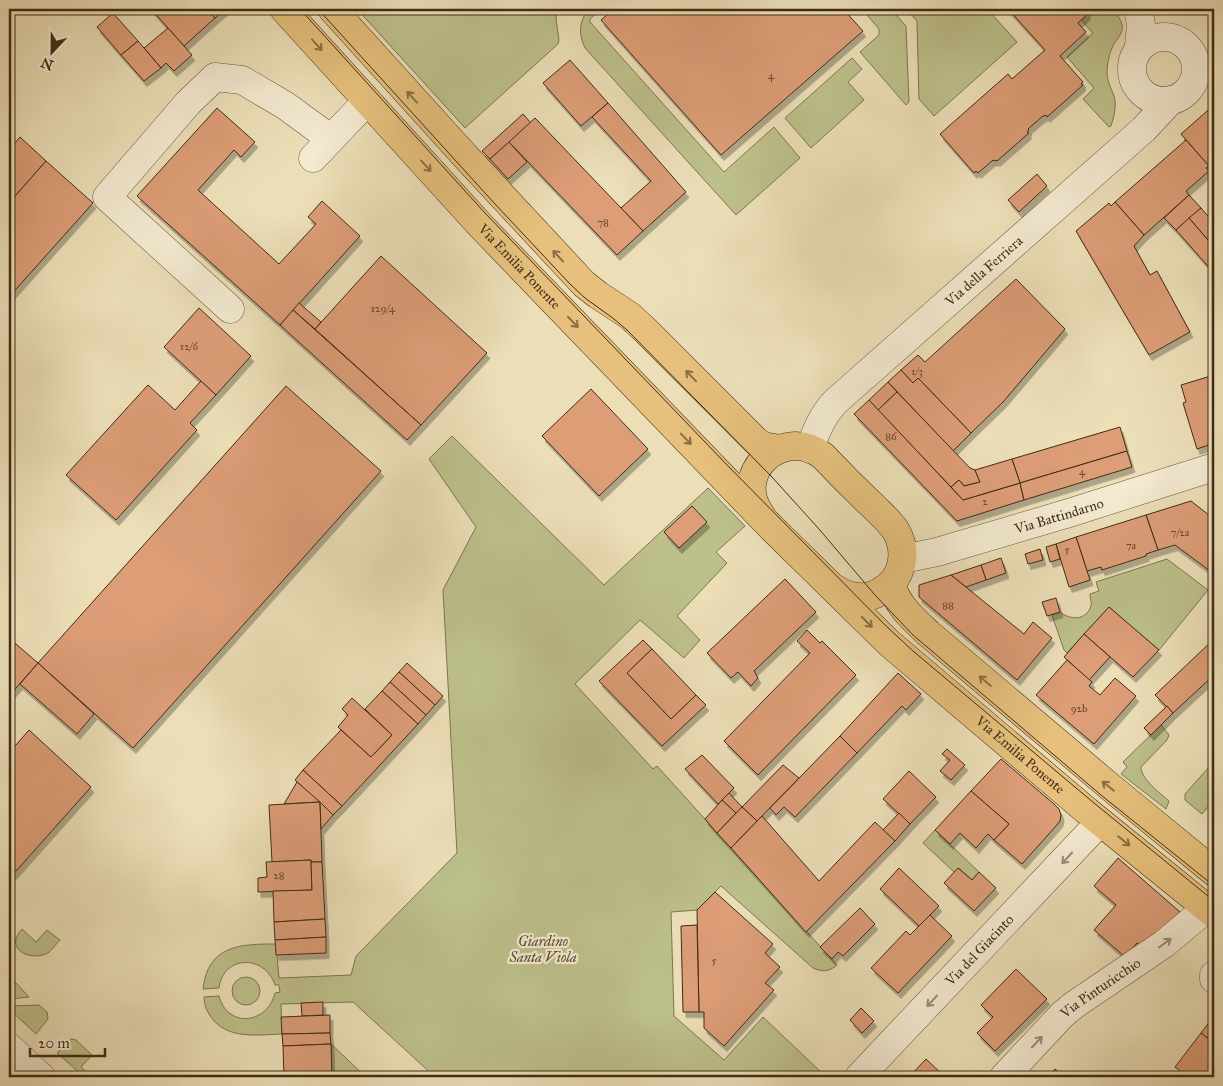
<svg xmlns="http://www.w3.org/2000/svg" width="1223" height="1086" font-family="'IM FELL Great Primer',serif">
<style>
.green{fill:#bdc08b;stroke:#7e7650}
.building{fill:#dc9d77;stroke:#402c16;filter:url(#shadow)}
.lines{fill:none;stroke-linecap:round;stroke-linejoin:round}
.minor-casing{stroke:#6b593e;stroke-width:29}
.major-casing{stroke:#402c16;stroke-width:29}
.minor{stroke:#f3ead1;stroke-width:28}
.major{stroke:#e6c07c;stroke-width:28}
.tram{stroke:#402c16;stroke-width:1}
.oneway{stroke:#8b6f44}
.oneway2{stroke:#9a8b74}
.labels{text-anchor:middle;stroke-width:4.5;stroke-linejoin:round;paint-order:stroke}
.number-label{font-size:11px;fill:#67482e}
.street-label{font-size:14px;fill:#402c16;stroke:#f3ead1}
.park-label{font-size:14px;font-style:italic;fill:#594a2d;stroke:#f3ead1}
</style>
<defs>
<filter id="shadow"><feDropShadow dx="3" dy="5.5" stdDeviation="0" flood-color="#0004"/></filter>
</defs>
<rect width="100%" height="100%" fill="#ecdfb8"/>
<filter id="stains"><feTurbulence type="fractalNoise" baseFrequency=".004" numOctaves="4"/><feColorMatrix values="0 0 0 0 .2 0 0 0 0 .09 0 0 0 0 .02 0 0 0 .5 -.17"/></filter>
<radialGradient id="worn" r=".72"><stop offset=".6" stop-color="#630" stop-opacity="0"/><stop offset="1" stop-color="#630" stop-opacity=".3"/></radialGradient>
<!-- green -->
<g class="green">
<path d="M357,9H557L556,19L559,40L558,44L465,128Z"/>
<path d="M589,9H601L590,19V22L724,172L774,127L800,158L736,215L585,48C578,33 579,21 589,9Z"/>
<path d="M862,9H891L906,26L909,102L906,105L860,52L879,35V29Z"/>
<path d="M906,9H987L1017,42L934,116L919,99L917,21Z"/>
<path d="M1094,9H1112C1116,13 1121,19 1122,25C1124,33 1116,40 1113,46C1109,54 1107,64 1107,73C1107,81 1111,88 1114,96C1117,106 1114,116 1111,126L1109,127L1083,99L1094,88L1067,57L1093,33L1081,20Z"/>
<path d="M852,58L862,69L848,82L864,100L811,148L785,118Z"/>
<path d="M452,436L604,585L708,488L745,526L716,552L727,563L677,616L700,640L684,658L640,620L575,684L653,769L657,766L837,965C829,972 822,972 813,968L721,886L697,910L671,912L674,1016L724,1060L763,1017L823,1074L819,1077H435L353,1002L281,1004L282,1034C254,1035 220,1041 206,1008C205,1005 204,1000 204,997L219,996C227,1028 267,1025 275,993L280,992L279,985H275C265,954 223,955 219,988L203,989C208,945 240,944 276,944L279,978L351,975L356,956L457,853L443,590L476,527L429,459Z"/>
<path d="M1167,559L1208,590L1159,650L1109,607L1067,653L1064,650L1052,615L1060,612C1070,620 1086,621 1091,606C1092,603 1090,598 1090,594L1099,591L1096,582Z"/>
<path d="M1161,725L1169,735L1167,740L1141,767C1141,779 1160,793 1169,801L1166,809L1121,774L1127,767L1123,762Z"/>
<path d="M1209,767H1214V800L1202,814L1185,800V794Z"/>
<path d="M935,830L979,872L972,880L959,868L954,872L923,843Z"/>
<path d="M22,929L36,942L47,930L60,940C56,944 51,952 46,954C28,961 4,948 22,929Z"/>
<circle cx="246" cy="991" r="14"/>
<path d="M9,980L16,983L29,997L9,999Z"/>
<path d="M39,1005L47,1012L48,1019L36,1034L9,1009L12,1006Z"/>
<path d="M71,1039L76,1040L92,1055L81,1067L92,1077H84L57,1053Z"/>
<path d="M331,1044L366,1077H332Z"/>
</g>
<!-- building -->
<g class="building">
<path d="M151,9H207L215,18L184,46Z"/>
<path d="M207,9H226L215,18Z"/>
<path d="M614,9H843L863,31L721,155L601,20Z"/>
<path d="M1008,9H1086L1088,11L1086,12L1088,14L1078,23L1086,32L1060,56L1083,82L1081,84L1083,85L1047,117L1046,115L1044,116H1043L1028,129L1029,130L1027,132L1029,133L997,161L996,160L994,161L993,160L978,173L976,171L974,173L940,134L1008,74L1012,79L1045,50Z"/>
<path d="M113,13L138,41L121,55L97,27Z"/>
<path d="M168,28L192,55L174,71L166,63L161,68L144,48Z"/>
<path d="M138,41L161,68L144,81L121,55Z"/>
<path d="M570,60L608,103L581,126L543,83Z"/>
<path d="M608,103L686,192L643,231L621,208L651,181L592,117Z"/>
<path d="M1214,105V172L1181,134Z"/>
<path d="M217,108L255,142L241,157L234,150L198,190L279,264L316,224L308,217L322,201L360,236L280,325L137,196Z"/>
<path d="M523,114L531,123L490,159L482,151Z"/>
<path d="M535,118L643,231L617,255L509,142Z"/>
<path d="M20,137L46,161L9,203V150Z"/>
<path d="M1186,140L1209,166L1206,168L1209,171L1186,191L1189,195L1144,235L1115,202Z"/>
<path d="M509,142L527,162L508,179L490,159Z"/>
<path d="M46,161L93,203L9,297V203Z"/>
<path d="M1037,174L1047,186L1019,212L1008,200Z"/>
<path d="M1189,195L1201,208L1176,230L1164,218Z"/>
<path d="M1115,202L1144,235L1134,246L1150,275L1157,271L1190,332L1149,355L1076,231L1109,203L1111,206Z"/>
<path d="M1201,208L1214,223V247L1189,218Z"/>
<path d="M1189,218L1214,247V273L1176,230Z"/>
<path d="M381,256L487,353L421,425L315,329Z"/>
<path d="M1016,279L1065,329L1003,402L971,433L918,378L913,383L901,370L918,355L925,362Z"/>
<path d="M299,303L321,322L315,329L293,310Z"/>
<path d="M199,308L251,356L216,395L164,347Z"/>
<path d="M293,310L421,425L407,440L280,325Z"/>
<path d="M901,370L913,383L918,378L971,433L953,451L888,382Z"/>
<path d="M1214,375V443L1197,449L1183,403L1186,402L1181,385Z"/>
<path d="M201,381L216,395L190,423L197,430L116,520L66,475L148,385L175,410Z"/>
<path d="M888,382L897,392L878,410L869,400Z"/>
<path d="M286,386L381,471L133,748L38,663Z"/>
<path d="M591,389L648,449L599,496L542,436Z"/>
<path d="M897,392L970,468L975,470L980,482L964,486L959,480L951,487L878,410Z"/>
<path d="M869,400L963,500L1020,483L1024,500L957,521L854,414Z"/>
<path d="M1120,427L1127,451L1020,483L1012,459Z"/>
<path d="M1127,451L1132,467L1024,500L1020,483Z"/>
<path d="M1012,459L1020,483L963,500L951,487L959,480L964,486L980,482L975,470Z"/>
<path d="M1191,501L1214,519V574L1175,545L1158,550L1146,515Z"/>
<path d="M692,506L707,522L679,548L664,532Z"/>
<path d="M1146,515L1158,550L1146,554V556L1102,570L1101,567L1087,571L1076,537Z"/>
<path d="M1076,537L1090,580L1069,587L1056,544Z"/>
<path d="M1056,544L1060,559L1050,562L1046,547Z"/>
<path d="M1040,549L1043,560L1028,564L1025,554Z"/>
<path d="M1001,558L1006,573L986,580L981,565Z"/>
<path d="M981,565L986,580L966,587L951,575Z"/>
<path d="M951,575L1024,634L1033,622L1052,638L1017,680L919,597V585Z"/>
<path d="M785,579L816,612L754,671L758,678L751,686L738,672L731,678L707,653Z"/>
<path d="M1056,598L1060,612L1047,616L1042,602Z"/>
<path d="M1109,607L1159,650L1133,677L1084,634Z"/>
<path d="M807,630L820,643L822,641L856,675L758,775L724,741L810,653L797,641Z"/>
<path d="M1084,634L1110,657L1089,680L1064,657Z"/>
<path d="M9,638L38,663L9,696Z"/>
<path d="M1214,639V675L1173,713L1155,695Z"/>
<path d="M643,640L652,649L627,673L671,719L696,695L706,705L662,746L599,681Z"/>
<path d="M652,649L696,695L671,719L627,673Z"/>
<path d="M1067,660L1092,682L1089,686L1100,695L1115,678L1136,696L1094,744L1036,695Z"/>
<path d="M38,663L94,714L77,734L20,684Z"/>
<path d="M407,663L443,696L435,705L399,672Z"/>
<path d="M399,672L435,705L426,715L390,682Z"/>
<path d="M898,673L921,694L906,710L902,706L857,753L840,736Z"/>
<path d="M390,682L426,715L418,724L382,691Z"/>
<path d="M382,691L418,724L342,806L303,770L341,730L371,757L392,735L365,709Z"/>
<path d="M352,698L392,735L371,757L338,727L348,715L342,709Z"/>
<path d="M1167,706L1173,713L1151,735L1144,728Z"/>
<path d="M29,730L91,787L9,879V753Z"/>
<path d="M840,736L857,753L795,817L784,807L776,815L770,808Z"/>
<path d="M947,749L965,765L951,780L940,771L950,760L942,754Z"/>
<path d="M702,755L734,788L718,804L685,769Z"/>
<path d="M1001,759L1054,804L1059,809L1061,815L1060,821L1056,826L1022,864L994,840L1009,824L971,791Z"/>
<path d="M783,765L799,778L757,821L742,807Z"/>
<path d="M303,770L342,806L333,815L295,780Z"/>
<path d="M909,771L936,797L910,824L883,799Z"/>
<path d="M297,782L320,802L284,804Z"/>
<path d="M971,791L1009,824L994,840L988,834L976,848L960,833L950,844L935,830Z"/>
<path d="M729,793L742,807L736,813L722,800Z"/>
<path d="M722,800L736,813L717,833L705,819Z"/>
<path d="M320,802L322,862H311V860L272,862L269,805Z"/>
<path d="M320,802L333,815L321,829Z"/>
<path d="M742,807L757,821L731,848L717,833Z"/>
<path d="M1214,809V820L1209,816Z"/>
<path d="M899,813L910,824L895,841L883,830Z"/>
<path d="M762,816L819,881L875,822L895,841L806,932L731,848Z"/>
<path d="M1118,858L1180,912L1143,948L1137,943L1125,957L1094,930L1116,905L1094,886Z"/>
<path d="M311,860L312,890L258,892V878L267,877L266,862Z"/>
<path d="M311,862H322L325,919L274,922L273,891L312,890Z"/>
<path d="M899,868L939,906L919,926L880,889Z"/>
<path d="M958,868L972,880L979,872L996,888L974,911L944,883Z"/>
<path d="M715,892L773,944L765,953L780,967L765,983L774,990L724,1046L704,1028V1012H699L697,910Z"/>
<path d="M860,908L875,924L843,956L838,952L832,959L820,947Z"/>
<path d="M930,915L952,936L898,993L871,968L906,931L910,935Z"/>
<path d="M325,919L326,937L275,940L274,922Z"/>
<path d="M697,925L699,1012H683L681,926Z"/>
<path d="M326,937V953L276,955L275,940Z"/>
<path d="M1016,969L1047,999L995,1051L977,1033L993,1017L981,1005Z"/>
<path d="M323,1002V1015L302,1016L301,1003Z"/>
<path d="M861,1008L874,1021L862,1033L850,1020Z"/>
<path d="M330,1015V1033L282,1034L281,1017Z"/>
<path d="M1214,1016V1043L1201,1033Z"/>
<path d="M330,1033L331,1044L283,1046L282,1034Z"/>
<path d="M1201,1033L1214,1043V1077H1188L1175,1067Z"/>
<path d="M331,1044L332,1077H284L283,1046Z"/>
<path d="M926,1059L945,1077H909Z"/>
<path d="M1055,1069L1064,1077H1048Z"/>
</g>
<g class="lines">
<!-- minor casing -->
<g class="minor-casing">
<g id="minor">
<path d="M1138,9L1141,24L1139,47"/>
<circle cx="1164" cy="69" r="32"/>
<path d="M313,158L367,101"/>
<path d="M230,309L107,197L188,103L215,77L242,80L286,106L331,139"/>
<path id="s1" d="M810,449C816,431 822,416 835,402L1144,129L1171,100"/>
<path id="s2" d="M903,559L937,552L1069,513L1214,467"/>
<path d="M1214,975V979"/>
<path d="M9,1047L41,1077"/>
<path id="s3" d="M859,1077L1100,822"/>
<path id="s4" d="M1004,1077L1062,1015L1074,1005L1164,944L1207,908"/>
</g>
</g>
<!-- major casing -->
<g class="major-casing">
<g id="major">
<path id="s5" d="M284,9L481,226L770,526L889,643L1087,811L1214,914"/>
<path d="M332,9L466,157L584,284L598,295L630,316L645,330L756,441L763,446L780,449"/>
<path d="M761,515C730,473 783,425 823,456C840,474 857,491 875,508C882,515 891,523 896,531C908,552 903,579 881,591C866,601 849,598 834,588"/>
<path d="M891,584C897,605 913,619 929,634L1109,786L1214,872"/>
</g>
</g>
<!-- minor -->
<use href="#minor" class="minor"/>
<!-- major -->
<use href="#major" class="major"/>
<!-- tram -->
<g class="tram">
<path d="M300,9L485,213L729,467L885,625L913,651L1094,803L1214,901"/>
<path d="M318,9L495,204L570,284L585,298L614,319L627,330L771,476L819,529L875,595L913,635L1101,795L1214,886"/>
</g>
</g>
<!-- one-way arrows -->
<defs><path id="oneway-shaft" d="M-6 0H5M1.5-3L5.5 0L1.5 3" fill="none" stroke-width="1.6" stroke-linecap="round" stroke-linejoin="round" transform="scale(1.25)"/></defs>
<g class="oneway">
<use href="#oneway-shaft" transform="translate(317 45) rotate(48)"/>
<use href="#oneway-shaft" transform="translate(412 97) rotate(-132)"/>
<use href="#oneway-shaft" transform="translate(426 166) rotate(48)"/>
<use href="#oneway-shaft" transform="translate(558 256) rotate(-133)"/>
<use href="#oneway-shaft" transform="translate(573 322) rotate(46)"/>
<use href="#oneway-shaft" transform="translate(691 376) rotate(-134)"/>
<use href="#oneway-shaft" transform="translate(686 439) rotate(46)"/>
<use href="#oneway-shaft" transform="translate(867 622) rotate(45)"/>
<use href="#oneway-shaft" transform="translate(985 681) rotate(-140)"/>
<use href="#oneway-shaft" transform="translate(1108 786) rotate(-141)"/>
<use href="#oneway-shaft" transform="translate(1124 841) rotate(39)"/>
</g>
<g class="oneway2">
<use href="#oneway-shaft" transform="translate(1067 858) rotate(133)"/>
<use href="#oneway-shaft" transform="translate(1165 943) rotate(-37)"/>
<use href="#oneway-shaft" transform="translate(932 1001) rotate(133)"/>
<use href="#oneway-shaft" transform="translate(1037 1042) rotate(-47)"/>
</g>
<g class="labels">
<!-- number labels -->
<g class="number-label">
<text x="771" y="79">4</text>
<text x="603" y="226">78</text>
<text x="383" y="312">129/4</text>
<text x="189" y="350">12/6</text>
<text x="917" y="375">1/3</text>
<text x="891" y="440">86</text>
<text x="1082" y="475">4</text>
<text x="985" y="505">2</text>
<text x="1180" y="536">7/2a</text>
<text x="1131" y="549">7a</text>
<text x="1067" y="553">5</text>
<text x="948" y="609">88</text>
<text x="1079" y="712">92b</text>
<text x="279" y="879">28</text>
<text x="714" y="964">5</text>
</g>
<!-- street labels -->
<g class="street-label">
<text dy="5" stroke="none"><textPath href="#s5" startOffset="349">Via Emilia Ponente</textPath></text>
<text dy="5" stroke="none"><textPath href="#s1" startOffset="252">Via della Ferriera</textPath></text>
<text dy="5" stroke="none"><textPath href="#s2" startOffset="162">Via Battindarno</textPath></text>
<text dy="5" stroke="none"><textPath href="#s5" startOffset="1049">Via Emilia Ponente</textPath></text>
<text dy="5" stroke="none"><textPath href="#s3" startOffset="175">Via del Giacinto</textPath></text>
<text dy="5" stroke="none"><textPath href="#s4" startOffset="132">Via Pinturicchio</textPath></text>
</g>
<!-- park labels -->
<g class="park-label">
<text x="543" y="946">Giardino<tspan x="543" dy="16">Santa Viola</tspan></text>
</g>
</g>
<!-- margin -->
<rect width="1223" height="1086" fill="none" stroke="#ecdfb8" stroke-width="30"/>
<rect x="10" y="10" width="1203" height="1066" fill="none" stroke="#402c16" stroke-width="2.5"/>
<rect x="15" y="15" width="1193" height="1056" fill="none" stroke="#402c16"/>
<!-- north arrow -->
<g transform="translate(52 52) rotate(202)" stroke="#f3ead1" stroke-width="4" paint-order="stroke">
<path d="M0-4L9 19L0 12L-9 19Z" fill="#402c16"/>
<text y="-8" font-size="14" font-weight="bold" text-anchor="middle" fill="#402c16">N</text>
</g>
<!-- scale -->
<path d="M30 1048v8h75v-8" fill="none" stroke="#402c16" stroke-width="2.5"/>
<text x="38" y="1048" font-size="15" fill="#402c16" stroke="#f3ead1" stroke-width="4" paint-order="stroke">20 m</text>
<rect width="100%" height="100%" filter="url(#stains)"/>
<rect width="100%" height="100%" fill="url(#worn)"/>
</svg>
